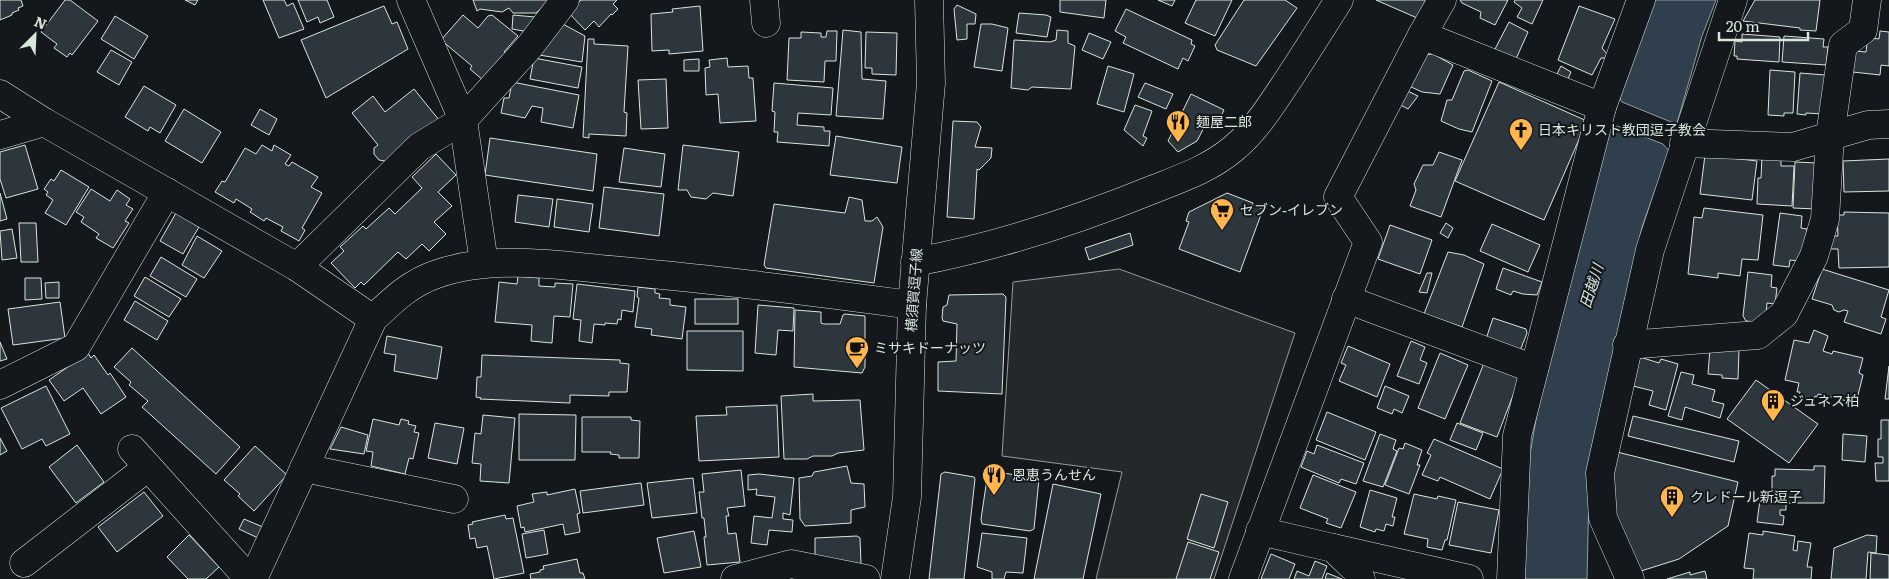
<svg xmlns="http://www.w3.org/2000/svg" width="1889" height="579" font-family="Literata,'Noto Sans JP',serif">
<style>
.parking{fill:#24282b;stroke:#939e99}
.water{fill:#2f3f4d;stroke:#939e99}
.pier{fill:#14181c;stroke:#939e99}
.building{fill:#2c363c;stroke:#d8e6dc}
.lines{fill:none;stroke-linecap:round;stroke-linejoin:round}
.minor-casing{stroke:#d8e6dc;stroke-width:29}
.major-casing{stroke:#d8e6dc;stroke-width:29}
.minor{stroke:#14181c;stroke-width:28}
.major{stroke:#14181c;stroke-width:28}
.labels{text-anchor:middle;stroke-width:4;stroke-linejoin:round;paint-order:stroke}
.poi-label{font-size:14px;fill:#d8e6dc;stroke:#14181c;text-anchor:start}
.street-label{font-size:14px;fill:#d8e6dc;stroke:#14181c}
.water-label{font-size:15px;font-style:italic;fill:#d8e6dc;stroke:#14181c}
</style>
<rect width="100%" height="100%" fill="#14181c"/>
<!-- parking -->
<path class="parking" d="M1119,269L1295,333L1214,579H1096L1122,472L1002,456L1013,282Z"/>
<!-- water -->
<path class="water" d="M1653,0H1716L1702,36L1669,151L1642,227L1633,267L1589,491L1587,579H1522L1527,472L1542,385L1606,131Z"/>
<!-- pier -->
<path class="pier" d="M1617,94L1622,102L1676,124L1680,122L1671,153L1663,144L1617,126L1603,133Z"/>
<!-- building -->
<g class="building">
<path d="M0,0H21L23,6L18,8L19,10L12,13V15L0,20Z"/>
<path d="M65,0H70L98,21L72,55L70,53L67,57L54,48L57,44L41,32Z"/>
<path d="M185,0H198L195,5Z"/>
<path d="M263,0H284L287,6L293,3L304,29L279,38Z"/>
<path d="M298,0H327L334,17L320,23L318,17L307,22Z"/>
<path d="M473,0H551L536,13H513L509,8L502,12L480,9L477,11Z"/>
<path d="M581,0H617L613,4L618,9L612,15L611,14L599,27L594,21L585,30L568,12Z"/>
<path d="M1060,0H1106L1104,18L1060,12Z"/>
<path d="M1158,0H1175L1172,6Z"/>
<path d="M1196,0H1232L1215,36L1185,23Z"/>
<path d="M1244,0H1285L1297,8L1256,66L1217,50L1215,45Z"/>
<path d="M1376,0H1437L1424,21Z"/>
<path d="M1460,0H1508L1495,25L1480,18L1481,12L1462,3Z"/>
<path d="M1515,0H1543L1532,24L1517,17L1522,8L1514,2Z"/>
<path d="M1755,0H1820L1816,31L1800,30V28L1743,21Z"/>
<path d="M957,5L976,14L975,24H967V39L957,40L954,9Z"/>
<path d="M384,6L392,24L397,22L408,49L326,98L301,40Z"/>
<path d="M700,6L703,51L669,54V50L652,51L651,14L673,12L672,9Z"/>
<path d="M1579,6L1615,19L1602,48L1607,54L1605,58H1601L1592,75L1558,60Z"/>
<path d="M1126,9L1192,40L1191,44L1195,46L1188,61L1183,58L1178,69L1123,43L1126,37L1115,31Z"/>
<path d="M1019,13L1046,15L1051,17L1047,37L1016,33Z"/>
<path d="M463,15L478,28L488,16L492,15L518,36L504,52L507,54L484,81L470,69L472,66L441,40Z"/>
<path d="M513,15L535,17L529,32L512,29Z"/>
<path d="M115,16L148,36L134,59L101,39Z"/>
<path d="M1509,22L1528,32L1516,59L1494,51Z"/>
<path d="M561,23L585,36L582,62L539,55L547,42L549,44Z"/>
<path d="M981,24H992L1008,28L1002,71L974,67Z"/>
<path d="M843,30L861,32L862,79L886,81L883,119L836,116Z"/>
<path d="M1057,30L1068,31V43L1075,46L1071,89L1032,87L1028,90L1011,88L1014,40L1050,42L1056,40Z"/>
<path d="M827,31H837L836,61H825L824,82L787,80L789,38H801V32L821,33V37H826Z"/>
<path d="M1880,31L1889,32V66L1881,65L1880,75L1853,72L1855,51L1866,52L1867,43L1872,38L1879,39Z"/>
<path d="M866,32L897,33L896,75L872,74V68H865Z"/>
<path d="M1089,33L1111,42L1103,59L1082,50Z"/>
<path d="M1742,34L1780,37L1779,62L1737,59V56H1734L1735,41L1742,42Z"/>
<path d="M1784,36L1824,39L1823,47H1828L1826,65L1782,62Z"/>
<path d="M588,39H594V44L628,46L624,112L627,113L626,136L589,134V138L583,137Z"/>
<path d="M111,50L132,62L119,85L97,72Z"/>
<path d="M1433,54L1453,65L1440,94L1422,92L1407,85L1418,55Z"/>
<path d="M534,58L582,67L578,88L530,79Z"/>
<path d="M727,58L728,67L748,66L749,78H753L756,121L720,123L718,94L706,95L705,68L710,67L709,60Z"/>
<path d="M699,59V71H684V60Z"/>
<path d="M1108,66L1134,74L1124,112L1097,104Z"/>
<path d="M1561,66L1571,72L1568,79L1557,74Z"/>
<path d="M1468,70L1492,81L1472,132L1459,129L1441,121L1447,100H1452L1464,71Z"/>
<path d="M1770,70L1795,72L1793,113H1784V116L1768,115Z"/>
<path d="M1800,73L1825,75L1823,114L1806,113V115L1797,114Z"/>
<path d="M666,79L668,128L641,129L638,80Z"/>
<path d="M512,82L579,95L573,128L541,122L543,108L532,106L525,118L501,113L504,98H509Z"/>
<path d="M1499,82L1587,121L1544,220L1455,181Z"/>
<path d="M774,83L833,88L831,115L798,113L797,125L824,127V131H830L829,146L777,142L778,132H774L775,112L772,111Z"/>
<path d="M1145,83L1173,94L1166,109L1138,97Z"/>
<path d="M144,86L176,105L160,133L150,127L148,131L125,117Z"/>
<path d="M1401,88L1418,96L1408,109L1395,102Z"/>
<path d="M414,89L439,120L385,161L379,160L374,154V148L378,145L352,113L373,96L385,112Z"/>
<path d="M1191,94L1224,110L1217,124L1208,120L1197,141L1178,152L1168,141Z"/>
<path d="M1135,105L1152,111L1143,136L1147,138L1143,146L1124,130Z"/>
<path d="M184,109L221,132L202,163L165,141Z"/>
<path d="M260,109L277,119L269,135L251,125Z"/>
<path d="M953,121L977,122L981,127L975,147L992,148L991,158L979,170L977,169L974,219L947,217Z"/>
<path d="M836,136L902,147L897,183L830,175Z"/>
<path d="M490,138L597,154L593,191L485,175Z"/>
<path d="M25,145L38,189L6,198L0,179V152Z"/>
<path d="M262,145L272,151L274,145L291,155L285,164L289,166L292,162L318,177L311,187L322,193L302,228L305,230L299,241L281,231L283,227L266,218L264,221L250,212L252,209L236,199L234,203L215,192L222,181L225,182L245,148L256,154Z"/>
<path d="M683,145L739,152L733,196L713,193L706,199L691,197L687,190H678Z"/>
<path d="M624,148L665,154L661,187L619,182Z"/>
<path d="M1439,152L1462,160L1441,217L1410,206L1416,190L1414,184L1423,165H1433Z"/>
<path d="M436,154L456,175L438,192L452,206L434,222L446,234L429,251L422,244L406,259L398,252L364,285L361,282L355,288L331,263L344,251L340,247L363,226L366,229L389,208L395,214L422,188L412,177Z"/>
<path d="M1705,155L1757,161L1752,200L1700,194Z"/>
<path d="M1762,156H1781V166H1794L1792,206L1757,204L1758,178H1761Z"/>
<path d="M1889,159V191L1844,192L1843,161Z"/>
<path d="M1795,162L1818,163L1817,209L1793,208Z"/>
<path d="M61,170L89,187L66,225L45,213L53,200L46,195L48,192L44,189L51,179L54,181Z"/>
<path d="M604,187L664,194L659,236L599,228Z"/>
<path d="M91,189L110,201L117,190L130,199L126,205L133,209L125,221L129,223L113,248L96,238L99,234L81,222L84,217L76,212Z"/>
<path d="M0,193L7,219L0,221Z"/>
<path d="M1227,193L1253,203L1252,205L1263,209L1240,272L1179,249L1189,222L1186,221L1189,212Z"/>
<path d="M518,195L553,199L549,227L515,222Z"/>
<path d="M849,197L862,200L865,221H872L877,217L883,227L874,283L766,268L764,265L774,204L845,213Z"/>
<path d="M557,199L593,204L589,232L554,227Z"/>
<path d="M1704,208L1763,215L1758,260L1742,259L1740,276L1718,273V278L1688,274L1694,217L1702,218Z"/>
<path d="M1844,212L1889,213V267L1839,268L1838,249H1830V236H1838L1837,215H1844Z"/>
<path d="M176,213L199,227L183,254L160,241Z"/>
<path d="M1780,213L1802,216L1801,228L1807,229L1804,249H1802L1800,261L1790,260L1789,267L1773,265Z"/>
<path d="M19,223H36L38,262H21Z"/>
<path d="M1446,223L1453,228L1448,238L1440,233Z"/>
<path d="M1492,224L1540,245L1528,272L1480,251Z"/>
<path d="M1390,225L1432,240L1420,274L1378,259Z"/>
<path d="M12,229L17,258L2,260L0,231Z"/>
<path d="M1130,233L1133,245L1089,260L1085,248Z"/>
<path d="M197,236L222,251L204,278L182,265Z"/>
<path d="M1448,252L1464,255L1484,264L1462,327L1424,314Z"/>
<path d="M161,257L197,279L186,297L150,276Z"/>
<path d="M1503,268L1542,282L1537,295L1523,294L1513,291L1511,295L1496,289Z"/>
<path d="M1822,269L1889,290L1881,317L1886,319L1881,334L1844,322L1848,311L1844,310L1839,312L1834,310L1832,305L1812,299Z"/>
<path d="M1748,272L1772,275L1771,287L1777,288L1775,304L1767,303L1766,315L1762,314L1761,318L1756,322L1746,321L1743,316Z"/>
<path d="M1427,273H1432L1427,293L1419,292Z"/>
<path d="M518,276L539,278V286L555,287V283L573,284L570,317L554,316L552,343L531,341L532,325L495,322L499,282L517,284Z"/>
<path d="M145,277L181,299L169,317L134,296Z"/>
<path d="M25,278H41L42,299L25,300Z"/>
<path d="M59,282V298H46L45,283Z"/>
<path d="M577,284L635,291L633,312L622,310L621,320L618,319L617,324L605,323V325L594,324L592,343L579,341L581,320L573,319Z"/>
<path d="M638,287L655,289V293L660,294L659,298L670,299V305L686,307L682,339L651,335L652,329L635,327L639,298L637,297Z"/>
<path d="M1003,294L1006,297L1002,394L938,391V362L956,361L957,324L943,321L942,318L943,307L947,305L949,295Z"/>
<rect x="695" y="299" width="43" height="25"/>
<path d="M135,301L168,321L157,340L124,320Z"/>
<path d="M60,302L65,338L13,345L8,309Z"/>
<path d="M758,305L794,308L793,331L778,330L776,355L755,353Z"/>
<path d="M795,310L821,312V323L824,324H840L843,315L845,314L865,316V367L862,373L794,367Z"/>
<path d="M1493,318L1526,329L1527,333L1520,351L1486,339Z"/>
<path d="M1814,330L1828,336L1823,351L1832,354L1833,351L1863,358L1859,373L1863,375L1856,403L1818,394L1817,397L1815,396L1814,400L1799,396L1800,392H1797L1799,383L1785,380L1794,340L1809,343Z"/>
<path d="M687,331H743V371L687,370Z"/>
<path d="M387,336L442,347L437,379L394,371L396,355L384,353Z"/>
<path d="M1411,341L1425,347L1420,360L1427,363L1419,384L1397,376Z"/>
<path d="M0,342L7,359L0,361Z"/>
<path d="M1348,346L1390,364L1377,397L1339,381L1346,365L1341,363Z"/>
<path d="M132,348L240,447L216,474L142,407L148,401L129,385L131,382L114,367Z"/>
<path d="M1710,348L1739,350L1738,379L1722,378V375L1708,374Z"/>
<path d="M88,353L91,358L94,355L108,375L110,373L126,397L101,414L83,388L64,401L49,380Z"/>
<path d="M1440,353L1468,365L1445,419L1418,408Z"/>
<path d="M482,355L620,360V363L629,364L627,392H609V396L570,395V403L480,399L481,398L476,397L477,377H481Z"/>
<path d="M1640,357L1659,363L1661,359L1678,364L1666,410L1649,405L1653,391L1633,386Z"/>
<path d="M1484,363L1520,377L1497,437L1460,423Z"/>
<path d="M1889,366V399H1885Z"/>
<path d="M1681,372L1694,375L1692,384L1715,390L1712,401L1724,404L1720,418L1685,407L1682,420L1668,416Z"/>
<path d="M1756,380L1818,424L1789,463L1727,419Z"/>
<path d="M46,386L70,434L46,446L42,439L22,449L1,408Z"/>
<path d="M1385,386L1409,396L1402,413L1394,409L1392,414L1377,408Z"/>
<path d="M813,394V401L860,400L864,450L838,453L832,456H813L807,459H784L781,396Z"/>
<path d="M777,405L779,457L699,461L696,416L727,415L726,407Z"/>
<path d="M1327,412L1376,432L1365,460L1316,440Z"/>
<path d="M519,414L576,415L575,460H519Z"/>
<path d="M483,415L515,418L509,483L480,481L481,464L472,463L475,433L481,434Z"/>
<path d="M1633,416L1739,441L1734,462L1628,436Z"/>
<path d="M582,417H631V420L640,421L639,458H619V455L610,454L611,452H582Z"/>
<path d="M373,419L399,425L401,419L409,421L408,424L416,426L414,432L419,433L413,459L409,458L405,474L371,466L373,452L366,451Z"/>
<path d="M1881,420H1889V481H1876L1875,463H1883V457H1878V439H1881Z"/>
<path d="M435,423L464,428L457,464L428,458Z"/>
<path d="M1457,423L1483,433L1476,450L1450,440Z"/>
<path d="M341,427L368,435L364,454L330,449Z"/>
<path d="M1380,434L1396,440L1393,449L1397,451L1383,487L1363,481Z"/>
<path d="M1843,434L1867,436L1865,462L1842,460Z"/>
<path d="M0,438L7,451L0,455Z"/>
<path d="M1434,439L1503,469L1490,499L1440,477L1438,481L1422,475L1431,455L1427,453Z"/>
<path d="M1405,443L1422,450L1417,465H1420L1409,494L1385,485L1399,448L1403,449Z"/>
<path d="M77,445L104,482L76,503L49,467Z"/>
<path d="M1317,445L1364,463L1356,484L1341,479L1339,483L1301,467L1307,451L1314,454Z"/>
<path d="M255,446L287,475L254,511L238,496L240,494L224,480Z"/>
<path d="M1613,451L1738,482L1728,526L1679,559L1641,571L1609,511Z"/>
<path d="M847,466L851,483L864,484L865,507L851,510V523L805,526L800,519L799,478L812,476L814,472Z"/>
<path d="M1814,466H1825L1824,503H1786V510H1780V515L1784,516L1783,525L1757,522L1760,500L1772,501V476H1775V469L1814,470Z"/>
<path d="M741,470L745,506L727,508L729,516H726L728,534L736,533L740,562L707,565L704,537H706L704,518H702L699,492H704L702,474Z"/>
<path d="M992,471L1039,479L1034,529L1030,531L982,524L981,519L988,472Z"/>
<path d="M945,472L974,477L975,479L964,579H929L941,474Z"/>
<path d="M759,474L794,478L790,515L783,513V519L793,520L792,532L769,530L767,545L751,543L754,516L772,518L775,497L756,495L757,489L748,490V475Z"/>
<path d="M1313,475L1356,492L1341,528L1326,523L1328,519L1300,508Z"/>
<path d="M693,478L697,513L652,518L647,483Z"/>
<path d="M641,483L644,505L583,513L580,491Z"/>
<path d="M1053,484L1101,494L1083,579H1034Z"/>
<path d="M575,489L580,513L577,514L580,532L565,535L563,524L525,532L524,527L521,528L517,506L534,502L532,494L547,492V495Z"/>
<path d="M1370,490L1397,498L1392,517H1395L1393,526L1386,524L1384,531L1376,529L1375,532L1360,527Z"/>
<path d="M144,492L163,516L117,552L98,527Z"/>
<path d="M1201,494L1228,502L1214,548L1187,539Z"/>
<path d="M1414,494L1437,499L1438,496L1456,500L1447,540H1445L1442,550L1427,547L1428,539L1404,534Z"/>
<path d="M1458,502L1499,510L1491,553L1449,545Z"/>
<path d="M505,515L506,519L513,518L524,573L494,579L487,546L477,548L475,538L470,539L468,525L473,524L472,522Z"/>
<path d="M244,519L263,527L258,538L239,529Z"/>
<path d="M544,530L548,554L526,558L522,534Z"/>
<path d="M694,531L701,567L664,573L657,538Z"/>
<path d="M1763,531L1795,536L1793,550L1797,551L1798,541L1811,543L1807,567H1812L1811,579H1753L1754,569L1744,568L1749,533L1763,535Z"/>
<path d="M982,533L1027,538L1023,573L1006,572L1004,579H992V572L977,567Z"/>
<path d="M189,535L219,567L206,579H188L167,557Z"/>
<path d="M1867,535L1877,536L1876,553L1868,552L1866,579H1831L1834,548Z"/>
<path d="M857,536L860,538L861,564L817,557L815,554V538Z"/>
<path d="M1188,542L1219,552L1210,579H1176Z"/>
<path d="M1871,553L1889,555V579H1870Z"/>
<path d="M1271,554L1295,564L1289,579H1261Z"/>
<path d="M577,559L580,573H583L585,579H531L530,574L540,572V570L544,569L543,566Z"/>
<path d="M1315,561L1327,566L1322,579H1294L1297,571L1309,576Z"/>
<path d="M1705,571L1707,579H1667L1690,572V575Z"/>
<path d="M1327,573L1342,579H1325Z"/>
</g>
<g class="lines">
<!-- minor casing -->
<g class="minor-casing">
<g id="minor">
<path d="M411,0L463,120L484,263"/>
<path d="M764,0L766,23"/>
<path d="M1422,35L1602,107"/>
<path d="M0,94L44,122L297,267L373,319"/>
<path d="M0,135L44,122"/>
<path d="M1684,143L1793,147L1868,125L1889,124"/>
<path d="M915,262C995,247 1078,220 1154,189C1182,178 1211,168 1234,148C1256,130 1272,104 1288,80C1305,54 1322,27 1339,0"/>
<path d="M297,267L419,147L463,120L530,46L565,0"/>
<path d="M1346,299L1534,369"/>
<path d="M1627,345L1758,335L1784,314L1814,256L1825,219L1830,136L1843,45L1863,30L1867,0"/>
<path d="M0,385L76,347L167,192"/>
<path d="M132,449L249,579"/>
<path d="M304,468L454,499"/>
<path d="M1260,531L1333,548L1356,570L1361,579"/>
<path d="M1333,548L1469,579"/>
<path d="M24,563L148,467"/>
<path d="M253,579L373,319C393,300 410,283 437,274C494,254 563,266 622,271C719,280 815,292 912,305"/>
<path d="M735,579L791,564L866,579"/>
<path d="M1243,579L1368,242L1338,197L1422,35L1442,0"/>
<path d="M1511,579L1517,436L1602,107L1641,0"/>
<path d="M1630,579L1603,518L1600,473L1650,250L1733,0"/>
</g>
</g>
<!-- major casing -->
<g class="major-casing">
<path id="major" d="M895,579L907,497L912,305L931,83L929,0"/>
</g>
<!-- minor -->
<use href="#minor" class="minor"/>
<!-- major -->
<use href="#major" class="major"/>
</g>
<!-- icons -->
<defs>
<g id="restaurant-pin" transform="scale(1.25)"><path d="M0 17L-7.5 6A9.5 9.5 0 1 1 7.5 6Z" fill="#ffb74d" stroke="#14181c"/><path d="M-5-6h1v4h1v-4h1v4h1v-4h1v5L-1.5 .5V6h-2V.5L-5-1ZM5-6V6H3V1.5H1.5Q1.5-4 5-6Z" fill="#111"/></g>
<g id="church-pin" transform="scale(1.25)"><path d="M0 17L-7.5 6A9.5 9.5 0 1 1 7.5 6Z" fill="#ffb74d" stroke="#14181c"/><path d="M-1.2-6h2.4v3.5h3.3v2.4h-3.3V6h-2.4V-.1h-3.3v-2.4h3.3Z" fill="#111"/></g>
<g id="supermarket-pin" transform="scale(1.25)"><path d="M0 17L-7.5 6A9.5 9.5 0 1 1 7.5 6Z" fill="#ffb74d" stroke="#14181c"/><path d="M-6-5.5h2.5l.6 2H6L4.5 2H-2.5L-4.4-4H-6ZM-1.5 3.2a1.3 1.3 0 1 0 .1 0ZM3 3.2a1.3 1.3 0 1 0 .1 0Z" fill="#111"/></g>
<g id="cafe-pin" transform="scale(1.25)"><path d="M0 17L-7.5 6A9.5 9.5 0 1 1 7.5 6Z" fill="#ffb74d" stroke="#14181c"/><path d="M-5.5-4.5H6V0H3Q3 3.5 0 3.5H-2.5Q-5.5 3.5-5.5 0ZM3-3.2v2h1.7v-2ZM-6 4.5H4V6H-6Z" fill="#111"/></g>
<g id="building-pin" transform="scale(1.25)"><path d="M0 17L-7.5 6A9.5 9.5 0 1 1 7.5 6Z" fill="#ffb74d" stroke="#14181c"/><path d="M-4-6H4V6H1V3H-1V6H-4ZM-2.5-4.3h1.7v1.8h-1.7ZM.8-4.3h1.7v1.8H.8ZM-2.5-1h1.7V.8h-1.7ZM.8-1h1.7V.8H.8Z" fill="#111"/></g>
</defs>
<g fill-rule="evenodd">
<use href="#restaurant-pin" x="1178" y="122"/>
<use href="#church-pin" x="1521" y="130"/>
<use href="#supermarket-pin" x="1222" y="210"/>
<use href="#cafe-pin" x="857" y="348"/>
<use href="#building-pin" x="1773" y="401"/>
<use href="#restaurant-pin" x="994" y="475"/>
<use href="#building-pin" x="1672" y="497"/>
</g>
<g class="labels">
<!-- poi labels -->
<g class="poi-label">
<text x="1196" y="127">麺屋二郎</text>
<text x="1538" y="135">日本キリスト教団逗子教会</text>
<text x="1240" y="215">セブン-イレブン</text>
<text x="874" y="353">ミサキドーナッツ</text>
<text x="1790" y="406">ジュネス柏</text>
<text x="1012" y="480">恩恵うんせん</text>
<text x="1690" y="502">クレドール新逗子</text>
</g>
<!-- street labels -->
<g class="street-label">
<text transform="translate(914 290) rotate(-86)" y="5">横須賀逗子線</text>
</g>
<!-- water labels -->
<g class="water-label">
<text transform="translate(1592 286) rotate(-72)" y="5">田越川</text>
</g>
</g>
<!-- north arrow -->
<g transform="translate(35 35) rotate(24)" stroke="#14181c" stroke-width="4" paint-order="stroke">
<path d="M0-4L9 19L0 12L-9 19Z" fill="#d8e6dc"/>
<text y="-8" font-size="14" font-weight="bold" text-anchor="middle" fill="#d8e6dc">N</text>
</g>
<!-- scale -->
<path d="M1719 32v8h89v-8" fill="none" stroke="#d8e6dc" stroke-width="2.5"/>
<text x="1726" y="32" font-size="15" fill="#d8e6dc" stroke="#14181c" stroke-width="4" paint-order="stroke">20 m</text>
</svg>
